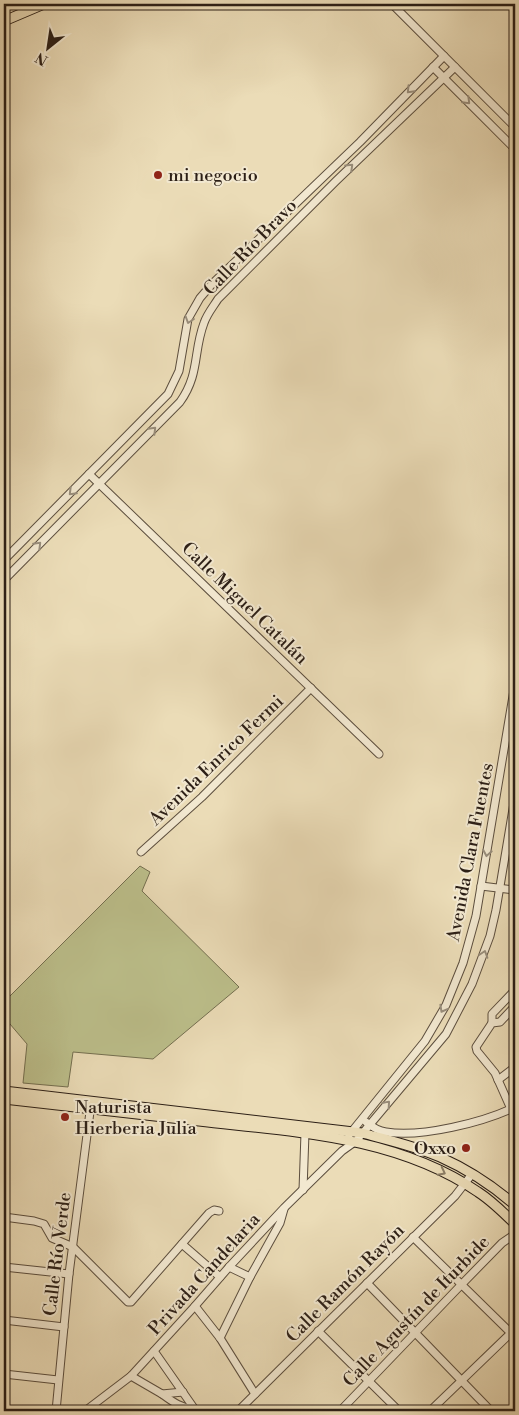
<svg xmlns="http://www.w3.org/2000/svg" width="519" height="1415" font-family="'Libre Bodoni',serif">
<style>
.green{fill:#bcbf8b;stroke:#746f50}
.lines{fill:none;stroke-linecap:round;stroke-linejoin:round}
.minor-casing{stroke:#5c4e3e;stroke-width:9}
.major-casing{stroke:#2c1f16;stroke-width:11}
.minor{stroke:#f2e8d0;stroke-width:7}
.major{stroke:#ebdcb7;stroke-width:9}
.oneway{stroke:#998e7c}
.oneway2{stroke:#8c7e66}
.poi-dot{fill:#8f2418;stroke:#f2e8d0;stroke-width:2}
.labels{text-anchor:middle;stroke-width:4;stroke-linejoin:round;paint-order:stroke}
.poi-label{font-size:18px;fill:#2c1f16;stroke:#f2e8d0;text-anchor:start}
.street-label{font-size:18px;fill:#2c1f16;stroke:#f2e8d0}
</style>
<rect width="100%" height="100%" fill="#ebdcb7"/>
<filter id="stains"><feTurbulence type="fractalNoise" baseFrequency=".004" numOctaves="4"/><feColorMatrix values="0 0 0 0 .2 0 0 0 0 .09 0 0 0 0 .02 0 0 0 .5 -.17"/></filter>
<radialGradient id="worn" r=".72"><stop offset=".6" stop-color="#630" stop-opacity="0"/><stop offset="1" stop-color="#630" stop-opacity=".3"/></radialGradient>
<!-- green -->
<path class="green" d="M140,866L150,872L142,891L239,987L153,1059L73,1052L68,1087L23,1083L27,1044L4,1017V1002Z"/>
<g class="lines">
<!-- minor casing -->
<g class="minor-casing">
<g id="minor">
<path d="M392,4L515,127"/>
<path d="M433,67L515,149"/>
<path d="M89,474L379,754"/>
<path d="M4,560L168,394L179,371L188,319L200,298L213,283L360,142L444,56"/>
<path d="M4,580L180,402C200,374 193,352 204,323C207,314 213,307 218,299L336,181L455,67"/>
<path d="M141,852L202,797L311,688"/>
<path d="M481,886L515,890"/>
<path d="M492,1023V1014L515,990"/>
<path d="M498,1080L515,1067"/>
<path d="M511,1109L495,1073L477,1051L476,1047L492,1023L500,1022L515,1006"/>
<path d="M366,1122C372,1127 378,1131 386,1132C421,1138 484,1122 515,1107"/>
<path d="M349,1135L425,1041L446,1005L463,963L476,916L515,684"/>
<path d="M303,1190L305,1133"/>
<path d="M4,1217L34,1221L44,1224L52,1238L73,1247L128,1302H131L209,1213L214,1210L219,1211"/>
<path d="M413,1237L515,1337"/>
<path d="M182,1244L220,1277"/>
<path d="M4,1267L69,1274"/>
<path d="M229,1267L250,1277L280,1223L284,1209"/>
<path d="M367,1283L491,1411"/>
<path d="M195,1306L220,1338L255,1394"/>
<path d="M4,1320L64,1327"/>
<path d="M318,1331L399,1411"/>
<path d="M220,1338L250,1277"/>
<path d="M154,1351L196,1411"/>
<path d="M4,1374L58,1380"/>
<path d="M131,1376L162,1394L183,1392"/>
<path d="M162,1394C173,1402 181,1408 194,1409"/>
<path d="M56,1411L69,1274L91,1104"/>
<path d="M85,1411L131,1376L195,1306L229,1267L284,1208L342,1151L356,1141L446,1034L472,984L490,936L496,910L515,797"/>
<path d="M238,1411L455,1196L472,1174"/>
<path d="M340,1411L462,1284L502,1243L515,1234"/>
<path d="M430,1411L515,1329"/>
</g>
</g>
<!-- major casing -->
<g class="major-casing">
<g id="major">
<path d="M4,21L44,4"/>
<path d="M4,1091L362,1133C388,1140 415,1146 440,1157C467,1169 493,1186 515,1205"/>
<path d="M4,1099C69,1106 134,1114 199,1121C294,1132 396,1136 478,1192C492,1201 503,1212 515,1224"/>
</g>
</g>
<!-- minor -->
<use href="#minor" class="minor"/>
<!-- major -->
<use href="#major" class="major"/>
</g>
<!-- one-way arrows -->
<defs><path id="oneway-chevron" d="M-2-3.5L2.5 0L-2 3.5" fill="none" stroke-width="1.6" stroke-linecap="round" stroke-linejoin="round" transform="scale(1.25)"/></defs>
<g class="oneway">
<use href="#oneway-chevron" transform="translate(410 90) rotate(134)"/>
<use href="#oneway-chevron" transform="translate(467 101) rotate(45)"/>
<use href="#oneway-chevron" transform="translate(350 167) rotate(-44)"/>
<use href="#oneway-chevron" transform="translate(189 320) rotate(108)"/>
<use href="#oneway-chevron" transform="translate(153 430) rotate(-45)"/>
<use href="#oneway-chevron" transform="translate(72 492) rotate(135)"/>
<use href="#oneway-chevron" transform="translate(38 545) rotate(-45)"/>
<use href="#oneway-chevron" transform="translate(487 853) rotate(100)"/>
<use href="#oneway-chevron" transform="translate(484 954) rotate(-72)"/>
<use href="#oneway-chevron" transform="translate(443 1009) rotate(119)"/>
<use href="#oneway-chevron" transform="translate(387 1104) rotate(-49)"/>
</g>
<use class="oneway2" href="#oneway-chevron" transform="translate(442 1172) rotate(27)"/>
<!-- markers -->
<g class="poi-dot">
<circle cx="158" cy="175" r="5"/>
<circle cx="65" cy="1117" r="5"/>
<circle cx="466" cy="1148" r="5"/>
</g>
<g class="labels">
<!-- poi labels -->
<g class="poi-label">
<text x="168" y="181">mi negocio</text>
<text x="75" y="1113">Naturista<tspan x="75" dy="21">Hierberia Julia</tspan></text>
<text x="456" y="1154" text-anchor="end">Oxxo</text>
</g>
<!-- street labels -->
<g class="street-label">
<text transform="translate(250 247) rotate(-46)" y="6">Calle Río Bravo</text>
<text transform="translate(245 603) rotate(44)" y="6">Calle Miguel Catalán</text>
<text transform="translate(216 760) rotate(-44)" y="6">Avenida Enrico Fermi</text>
<text transform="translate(470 852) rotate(-79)" y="6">Avenida Clara Fuentes</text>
<text transform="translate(57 1254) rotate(-83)" y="6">Calle Río Verde</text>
<text transform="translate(204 1274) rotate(-48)" y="6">Privada Candelaria</text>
<text transform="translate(345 1283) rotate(-45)" y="6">Calle Ramón Rayón</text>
<text transform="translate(416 1311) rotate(-46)" y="6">Calle Agustín de Iturbide</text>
</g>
</g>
<!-- margin -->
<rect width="519" height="1415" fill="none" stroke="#ebdcb7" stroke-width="20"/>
<rect x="5" y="5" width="509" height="1405" fill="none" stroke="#2c1f16" stroke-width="2.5"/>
<rect x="10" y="10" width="499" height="1395" fill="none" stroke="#2c1f16"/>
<!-- north arrow -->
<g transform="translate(48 48) rotate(210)" stroke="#f2e8d0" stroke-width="4" paint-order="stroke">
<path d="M0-4L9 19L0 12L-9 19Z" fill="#2c1f16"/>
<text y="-8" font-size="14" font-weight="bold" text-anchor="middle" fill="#2c1f16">N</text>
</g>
<rect width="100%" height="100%" filter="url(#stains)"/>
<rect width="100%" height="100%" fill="url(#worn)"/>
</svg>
